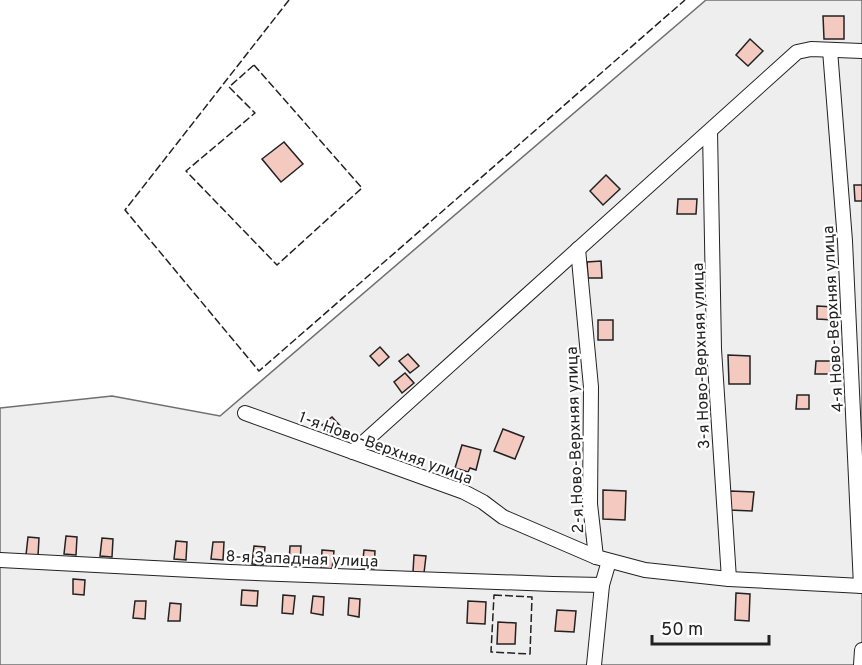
<svg xmlns="http://www.w3.org/2000/svg" width="862" height="665" font-family="Overpass,sans-serif">
<style>
.green{fill:#eee;stroke:#6f6f6f;stroke-width:1.5}
.building{fill:#f3c9c0;stroke:#222;stroke-width:1.5}
.lines{fill:none;stroke-linecap:round;stroke-linejoin:round}
.street-casing{stroke:#222;stroke-width:16}
.street{stroke:#fff;stroke-width:14}
.fence{stroke:#222;stroke-width:1.5;stroke-dasharray:8 3;stroke-linecap:butt}
.labels{text-anchor:middle;stroke-width:4.5;stroke-linejoin:round;paint-order:stroke}
.street-label{font-size:16px;fill:#222;stroke:#fff}
</style>
<rect width="100%" height="100%" fill="#fff"/>
<!-- green -->
<path class="green" d="M706,0H862V665H0V408L112,396L220,416Z"/>
<!-- building -->
<g class="building">
<path d="M823,16H844V39H824Z"/>
<path d="M750,39L763,51L748,66L736,55Z"/>
<path d="M284,142L303,164L281,182L262,159Z"/>
<path d="M606,175L620,189L603,205L590,191Z"/>
<path d="M854,185H862V201H855Z"/>
<path d="M678,199H697L696,214H677Z"/>
<path d="M601,261L602,278H588L587,262Z"/>
<path d="M817,306L834,307V320L817,319Z"/>
<rect x="598" y="320" width="15" height="20"/>
<path d="M380,347L389,357L379,366L370,356Z"/>
<path d="M408,354L419,366L410,373L399,361Z"/>
<path d="M728,355L750,356V384H729Z"/>
<path d="M816,361H833V374H815Z"/>
<path d="M405,373L414,383L402,393L394,382Z"/>
<path d="M797,395H809V409H796Z"/>
<path d="M332,417L344,430L334,439L322,425Z"/>
<path d="M503,429L524,437L515,459L494,451Z"/>
<path d="M462,445L481,450L476,470L470,468L468,472L455,468Z"/>
<path d="M603,490L626,491L625,520L603,519Z"/>
<path d="M730,491L754,492L752,511L729,510Z"/>
<path d="M66,536L77,537L76,555L64,554Z"/>
<path d="M28,537L39,538L38,556L26,555Z"/>
<path d="M102,538L113,539L112,557L100,556Z"/>
<path d="M176,541L187,542L186,560L174,559Z"/>
<path d="M213,542H224L223,560L211,559Z"/>
<path d="M254,546L265,547L263,565L252,564Z"/>
<path d="M290,546H301L300,564L289,563Z"/>
<path d="M322,550L334,551L332,569L321,568Z"/>
<path d="M364,550L375,551L374,569L362,568Z"/>
<path d="M414,555L426,556L424,573L413,572Z"/>
<path d="M73,579L85,580L84,595L73,594Z"/>
<path d="M242,590L258,591L257,606L241,605Z"/>
<path d="M736,593L750,594L749,621L735,620Z"/>
<path d="M283,595L295,596L293,614L282,613Z"/>
<path d="M313,596L324,597L323,615L311,613Z"/>
<path d="M349,598L360,599L359,617L348,615Z"/>
<path d="M135,601H146L145,619L133,618Z"/>
<path d="M468,601L486,602L485,624L467,623Z"/>
<path d="M170,603L181,604L180,621H168Z"/>
<path d="M557,610L576,611L574,632L555,631Z"/>
<path d="M498,622L516,623L515,644H497Z"/>
</g>
<g class="lines">
<!-- street casing -->
<g class="street-casing">
<g id="street">
<path d="M830,50L845,241L861,586"/>
<path d="M710,131L714,349L729,579"/>
<path d="M578,249L591,387L590,504L596,557"/>
<path d="M245,413L464,492L483,502L503,517L596,557L645,570L729,579L862,586"/>
<path d="M353,452L797,52L811,49L862,51"/>
<path d="M0,560L230,572L553,584L602,585"/>
<path d="M594,665L602,585L609,561"/>
<path d="M861,665L862,650"/>
</g>
</g>
<!-- street -->
<use href="#street" class="street"/>
<!-- fence -->
<g class="fence">
<path d="M289,0L125,210L259,371L685,0"/>
<path d="M254,65L362,188L277,265L186,171L255,113L229,87Z"/>
<path d="M494,595L532,597L530,654L491,652Z"/>
</g>
</g>
<g class="labels">
<!-- street labels -->
<g class="street-label">
<text transform="translate(832 319) rotate(-93)" y="6">4-я Ново-Верхняя улица</text>
<text transform="translate(700 356) rotate(-92)" y="6">3-я Ново-Верхняя улица</text>
<text transform="translate(574 440) rotate(-92)" y="6">2-я Ново-Верхняя улица</text>
<text transform="translate(386 447) rotate(20)" y="6">1-я Ново-Верхняя улица</text>
<text transform="translate(302 558) rotate(2)" y="6">8-я Западная улица</text>
</g>
</g>
<!-- scale -->
<path d="M652 635v9h117v-9" fill="none" stroke="#222222" stroke-width="3"/>
<text x="661" y="635" font-size="18" fill="#222222" stroke="#ffffff" stroke-width="4.5" paint-order="stroke">50 m</text>
</svg>
